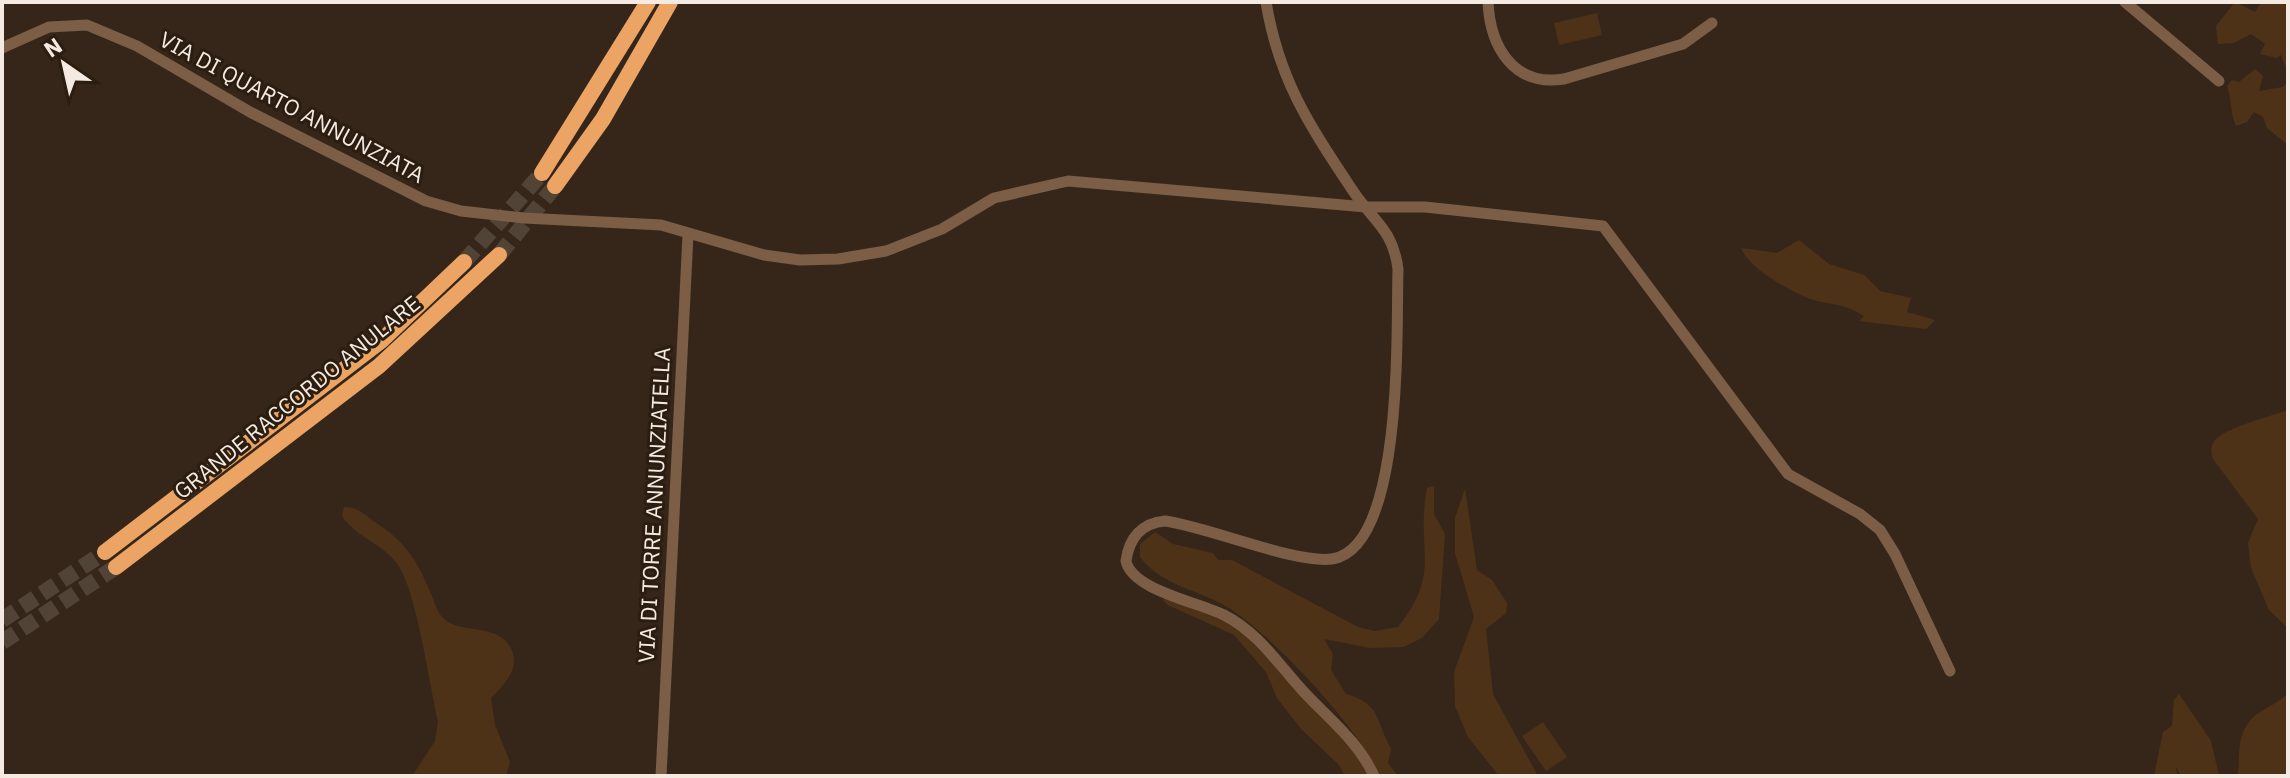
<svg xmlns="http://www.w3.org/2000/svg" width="2290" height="778" font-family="'IBM Plex Sans',sans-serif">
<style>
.green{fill:#4d3218}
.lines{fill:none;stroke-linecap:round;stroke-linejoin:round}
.highway-tunnel{stroke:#524337;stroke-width:16;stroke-dasharray:16 8;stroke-linecap:butt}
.minor{stroke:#7b5e45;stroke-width:11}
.highway{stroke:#eba463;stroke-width:16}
.labels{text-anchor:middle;stroke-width:6;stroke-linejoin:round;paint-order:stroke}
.street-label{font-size:22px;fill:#f4eae1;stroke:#2b1d10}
</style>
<rect width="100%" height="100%" fill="#362619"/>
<!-- green -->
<g class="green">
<path d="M2235,2L2255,12L2260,4L2288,2V73L2281,55L2277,58L2260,54L2265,44L2251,34L2234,43L2218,44L2216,26Z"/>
<path d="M1597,13L1602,35L1559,45L1554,23Z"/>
<path d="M2255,69L2263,76L2259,91L2283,87L2288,81V145L2267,128L2263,117L2254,112L2247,122L2236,126C2230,113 2232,100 2227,86L2232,80L2239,82Z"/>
<path d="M1799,240L1829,264L1864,275L1880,291L1911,298L1907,312L1935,320L1926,329L1859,321L1864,316C1841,301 1826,306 1805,297C1784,287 1750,269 1741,248L1777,253Z"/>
<path d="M2288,410V628L2269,610L2251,568L2248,543L2258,519L2213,459C2211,453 2210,446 2215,440C2225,428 2271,416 2288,410Z"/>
<path d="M1434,486V514L1445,534L1439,619L1422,638L1403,647L1370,648L1324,639L1333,654L1331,670L1346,694C1381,704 1375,719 1391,749L1388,763L1398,776H1380C1360,729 1273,636 1229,608C1200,590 1162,586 1140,557V544L1155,532L1173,544L1213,553L1218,560H1232L1358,627L1375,631L1398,627C1443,571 1415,550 1427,488Z"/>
<path d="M1465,489L1477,570L1492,580L1507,603L1506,613L1486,629L1493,694L1538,776H1499L1468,737L1455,706L1454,672L1474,617L1455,553V518Z"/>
<path d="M344,507C358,507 365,515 376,523C404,541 416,558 429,589C433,597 436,610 442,617C459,635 495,623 509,645C523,666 505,684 491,698L495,725L510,762L506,776H412L435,741L438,722C430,686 416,590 398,565C383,543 356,538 342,516Z"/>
<path d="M1165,598L1233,622L1284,670L1374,776H1345L1339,765L1301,729L1277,698L1266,672L1234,635L1168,605L1163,600Z"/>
<path d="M2288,693V776H2238C2240,753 2236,731 2256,715C2266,707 2279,703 2288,693Z"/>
<path d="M2179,694L2211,741L2219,776H2181L2176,767L2177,776H2154L2163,732L2172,726L2174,700Z"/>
<path d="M1543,722L1567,757L1546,771L1522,736Z"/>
</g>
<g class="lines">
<!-- highway-tunnel -->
<g class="highway-tunnel">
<path d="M499,255L555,186"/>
<path d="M464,262L542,173"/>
<path d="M2,620L105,552"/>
<path d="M2,642L116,567"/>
</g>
<!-- minor -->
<g class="minor">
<path d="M1266,2C1279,81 1310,126 1353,191C1373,221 1393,229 1398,269C1396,325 1405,548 1332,559C1295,564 1209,527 1165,521C1142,523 1129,538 1126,561C1132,590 1198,602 1224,615C1259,633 1278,664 1303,691C1329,719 1359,742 1374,776"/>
<path d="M1488,2C1490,46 1513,87 1564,79L1683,44L1712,23"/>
<path d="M2125,2L2219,81"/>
<path d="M2,48L49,27L87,25L137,46L250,112L426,201L461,211L524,218L661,225L764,255L800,260L838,259L886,251L942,229L994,198L1068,181L1366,207H1425L1603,226L1788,474L1860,514L1880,530L1895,554L1950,671"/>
<path d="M661,776L688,235"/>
</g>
<!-- highway -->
<g class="highway">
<path d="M542,173L648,2"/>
<path d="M555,186L603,119L670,2"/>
<path d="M105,552L381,341L464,262"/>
<path d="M116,567L379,366L499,255"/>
</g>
</g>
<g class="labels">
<!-- street labels -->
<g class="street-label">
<text transform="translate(292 107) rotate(28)" y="8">VIA DI QUARTO ANNUNZIATA</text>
<text transform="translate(297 397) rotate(-39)" y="8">GRANDE RACCORDO ANULARE</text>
<text transform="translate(654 505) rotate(-87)" y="8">VIA DI TORRE ANNUNZIATELLA</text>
</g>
</g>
<!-- border -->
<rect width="2290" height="778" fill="none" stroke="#f4eae1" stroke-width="8"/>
<!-- north arrow -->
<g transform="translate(64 64) rotate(326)" stroke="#2b1d10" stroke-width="6" paint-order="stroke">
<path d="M0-6L14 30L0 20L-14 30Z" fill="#f4eae1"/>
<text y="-12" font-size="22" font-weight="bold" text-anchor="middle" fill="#f4eae1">N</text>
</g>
</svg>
